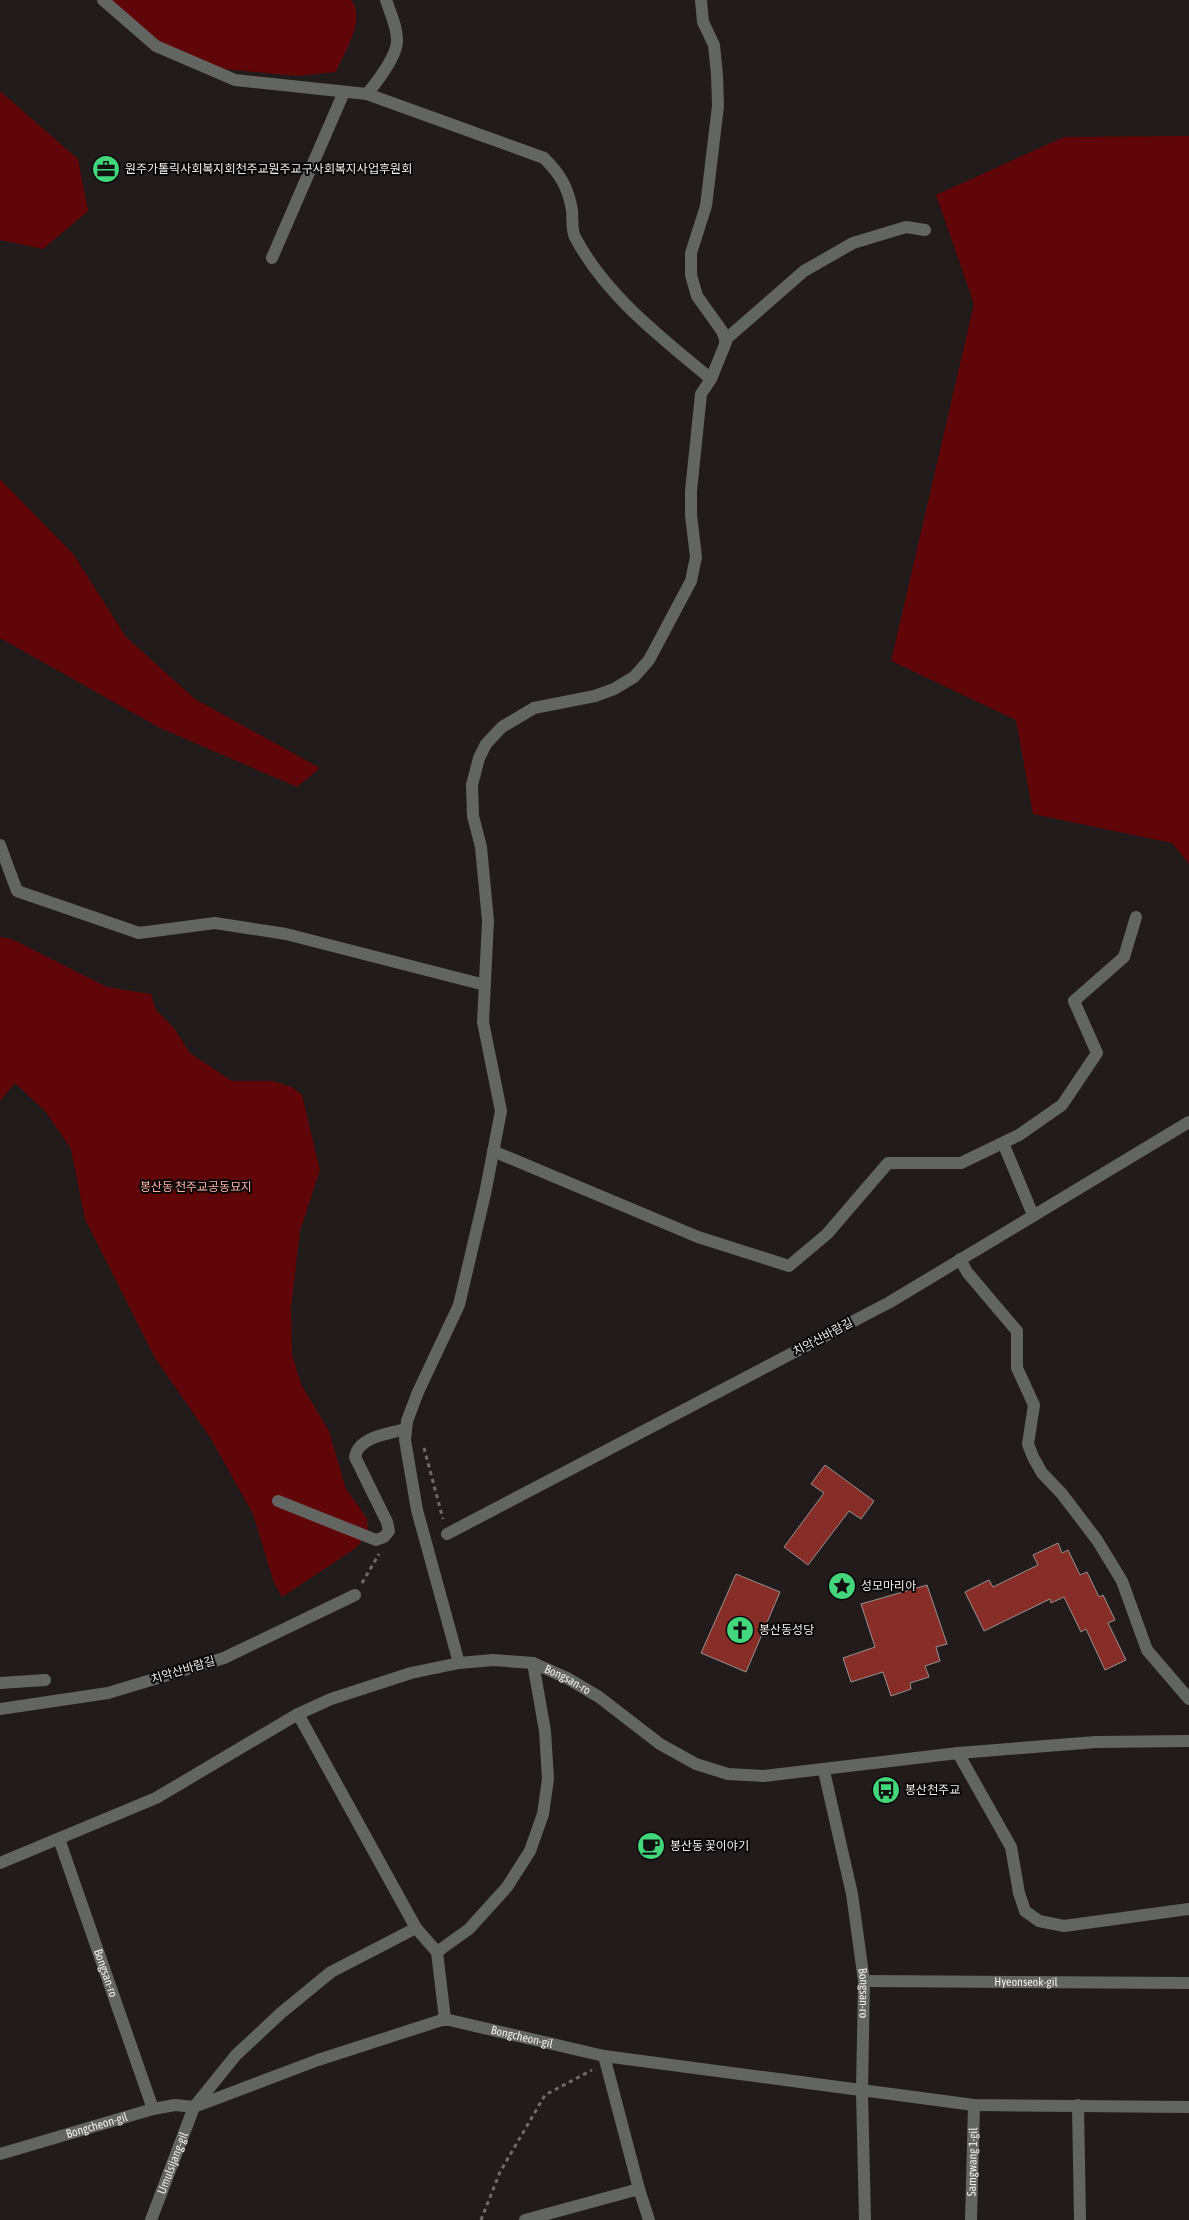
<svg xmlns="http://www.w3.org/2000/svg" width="1189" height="2220" font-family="'Asap Condensed','Noto Sans KR',sans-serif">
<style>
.green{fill:#600609}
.building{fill:#862d28;stroke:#999190}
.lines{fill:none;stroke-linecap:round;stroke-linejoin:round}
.path{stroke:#706b6a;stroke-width:3;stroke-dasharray:4 4;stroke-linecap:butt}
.minor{stroke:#636563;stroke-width:12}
.labels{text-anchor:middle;stroke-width:4;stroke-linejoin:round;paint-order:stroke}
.poi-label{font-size:12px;fill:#f2eeed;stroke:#090706;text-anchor:start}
.park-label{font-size:12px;fill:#fcafa6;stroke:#090706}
.street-label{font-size:12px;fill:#f2eeed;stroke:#090706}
</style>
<rect width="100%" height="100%" fill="#211b1b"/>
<!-- green -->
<g class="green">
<path d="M98,0H351C367,18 344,53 336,72L297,76L225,69L141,37Z"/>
<path d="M0,91L78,159L88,211L43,249L0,240Z"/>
<path d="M1189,136V864L1172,843L1033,814L1016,720L891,661L974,304L936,195L1064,137Z"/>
<path d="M0,479L74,555L126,637L195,699L320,768L297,787L160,728L0,638Z"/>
<path d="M0,937L12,939L107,987L151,994L156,1010L174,1028L190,1053L232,1081H273L292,1087L302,1095L320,1170L300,1231L291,1308L292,1354L301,1384L329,1431L346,1489L367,1518L368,1533L356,1548L282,1597L274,1583L253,1514L211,1439L155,1358L85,1219L71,1149L45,1111L15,1083L0,1101Z"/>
</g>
<!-- building -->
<g class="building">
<path d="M825,1465L874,1501L861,1519L849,1511L808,1565L784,1547L824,1493L811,1484Z"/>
<path d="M1058,1543L1062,1553L1068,1550L1080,1575L1087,1572L1099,1597L1103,1595L1115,1620L1108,1623L1126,1660L1105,1670L1086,1629L1081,1632L1064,1597L1051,1603L1050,1599L984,1631L965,1592L989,1580L993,1587L1038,1565L1033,1555Z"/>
<path d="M736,1574L780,1592L746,1672L701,1653Z"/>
<path d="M927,1585L947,1644L936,1647L940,1661L925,1666L929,1677L910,1683L911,1689L891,1696L883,1672L851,1682L843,1658L875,1647L861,1604Z"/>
</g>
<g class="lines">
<!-- path -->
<g class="path">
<path d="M424,1448L443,1519"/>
<path d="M362,1583L379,1554"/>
<path d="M481,2220L500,2172L545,2095L592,2070"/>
</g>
<!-- minor -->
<g class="minor">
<path d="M103,0L156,46L235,80L367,94L544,158C560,174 568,187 572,210C573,219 571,229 575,237C605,295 662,338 711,379"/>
<path d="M367,94C376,83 396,57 397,42C398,29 390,12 386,0"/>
<path d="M272,258L344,92"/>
<path d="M725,340L804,271L853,243L906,227L925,230"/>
<path d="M0,845L17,891L139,933L215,923L286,934L485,985"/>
<path d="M1003,1143L1033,1215"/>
<path d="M493,1151L698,1237L789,1266L827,1234L888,1163H961L1019,1135L1062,1105L1097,1053L1074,1001L1124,957L1136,917"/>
<path d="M960,1259L967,1272L1017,1331V1368L1034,1405L1028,1444L1033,1457L1042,1473L1062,1494L1097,1540L1122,1581L1147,1650L1189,1699"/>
<path d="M278,1501L376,1540L384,1537L389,1531L387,1522L355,1457C359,1436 389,1434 406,1429"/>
<path d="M447,1534L890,1302L1189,1122"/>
<path d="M459,1663L417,1510L405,1440L407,1421L418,1392L459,1305L485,1194L501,1111L483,1022L488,921L481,847L473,816L472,785L479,758L486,744L502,727L534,708L595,696L614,689L634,677L649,660L691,581L696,557L691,515V491L701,394L711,379L726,342L722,331L697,296L691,275V253L706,206L718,106L717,75L714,45L703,22L701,0"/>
<path d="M0,1683L45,1680"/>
<path d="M0,1709L108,1693L224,1658L355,1595"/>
<path d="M298,1714L416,1928L437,1952L445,2019"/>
<path d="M958,1753L1011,1847L1019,1893L1025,1911L1039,1921L1064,1926L1189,1909"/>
<path id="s1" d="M824,1771L852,1894L864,1981L862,2091L865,2220"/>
<path id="s2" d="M59,1839L153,2109"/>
<path id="s3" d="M0,1863L156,1798L298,1714L331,1699L411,1673L459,1663L493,1660L533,1663L567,1678L599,1697L660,1744L696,1764L728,1774L764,1776L958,1753L1096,1742L1189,1741"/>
<path d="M437,1952L469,1929L507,1887L530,1851L543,1814L548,1779L545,1731L533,1663"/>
<path id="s4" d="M864,1981L1189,1983"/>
<path d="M604,2056L639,2189L649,2220"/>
<path d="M1078,2105L1080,2220"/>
<path id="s5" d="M0,2154L153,2109L175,2105L194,2107L318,2060L445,2019L604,2056L974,2105L1189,2107"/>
<path id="s6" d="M151,2220L194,2107L236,2055L281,2013L331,1972L416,1928"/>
<path d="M525,2220L639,2189"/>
<path id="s7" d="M971,2220L974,2105"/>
</g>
</g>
<!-- icons -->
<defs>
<g id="office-disc" transform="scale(1.4375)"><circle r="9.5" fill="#43d77b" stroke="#090706"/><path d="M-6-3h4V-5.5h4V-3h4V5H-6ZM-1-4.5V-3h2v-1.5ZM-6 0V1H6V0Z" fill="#111"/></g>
<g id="sight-disc" transform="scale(1.4375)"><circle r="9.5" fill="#43d77b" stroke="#090706"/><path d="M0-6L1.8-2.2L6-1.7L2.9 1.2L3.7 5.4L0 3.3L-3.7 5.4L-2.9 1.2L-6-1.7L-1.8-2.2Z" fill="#111"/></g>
<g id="church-disc" transform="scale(1.4375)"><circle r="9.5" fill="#43d77b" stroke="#090706"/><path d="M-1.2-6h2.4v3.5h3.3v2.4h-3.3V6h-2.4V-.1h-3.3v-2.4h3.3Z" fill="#111"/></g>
<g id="bus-disc" transform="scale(1.4375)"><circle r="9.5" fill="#43d77b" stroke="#090706"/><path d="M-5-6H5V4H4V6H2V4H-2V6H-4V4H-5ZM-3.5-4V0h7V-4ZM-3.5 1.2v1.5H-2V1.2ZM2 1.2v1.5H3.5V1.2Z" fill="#111"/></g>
<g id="cafe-disc" transform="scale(1.4375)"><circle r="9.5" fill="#43d77b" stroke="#090706"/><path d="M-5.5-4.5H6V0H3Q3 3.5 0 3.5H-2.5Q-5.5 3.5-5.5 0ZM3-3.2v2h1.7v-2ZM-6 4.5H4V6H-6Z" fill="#111"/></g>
</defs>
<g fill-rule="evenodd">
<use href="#office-disc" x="106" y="169"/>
<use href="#sight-disc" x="842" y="1586"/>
<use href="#church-disc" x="740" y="1630"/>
<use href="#bus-disc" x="886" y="1790"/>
<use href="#cafe-disc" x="651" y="1846"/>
</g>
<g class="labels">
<!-- poi labels -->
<g class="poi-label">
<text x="125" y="173">원주가톨릭사회복지회천주교원주교구사회복지사업후원회</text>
<text x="861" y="1590">성모마리아</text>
<text x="759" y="1634">봉산동성당</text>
<text x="905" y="1794">봉산천주교</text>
<text x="670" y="1850">봉산동 꽃이야기</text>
</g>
<!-- park labels -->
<g class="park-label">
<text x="196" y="1191">봉산동 천주교공동묘지</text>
</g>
<!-- street labels -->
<g class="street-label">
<text transform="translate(823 1337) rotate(-28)" y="4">치악산바람길</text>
<text transform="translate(183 1670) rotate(-17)" y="4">치악산바람길</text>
<text dy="4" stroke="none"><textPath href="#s3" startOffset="616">Bongsan-ro</textPath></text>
<text dy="4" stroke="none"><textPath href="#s2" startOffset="142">Bongsan-ro</textPath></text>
<text dy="4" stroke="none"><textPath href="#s4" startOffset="162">Hyeonseok-gil</textPath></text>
<text dy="4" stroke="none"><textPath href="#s1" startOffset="226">Bongsan-ro</textPath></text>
<text dy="4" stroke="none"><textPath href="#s5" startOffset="546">Bongcheon-gil</textPath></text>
<text dy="4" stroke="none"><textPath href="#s5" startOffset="101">Bongcheon-gil</textPath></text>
<text dy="4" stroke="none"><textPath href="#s7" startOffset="58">Samgwang 1-gil</textPath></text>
<text dy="4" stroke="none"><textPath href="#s6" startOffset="61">Umulsijang-gil</textPath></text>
</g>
</g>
</svg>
